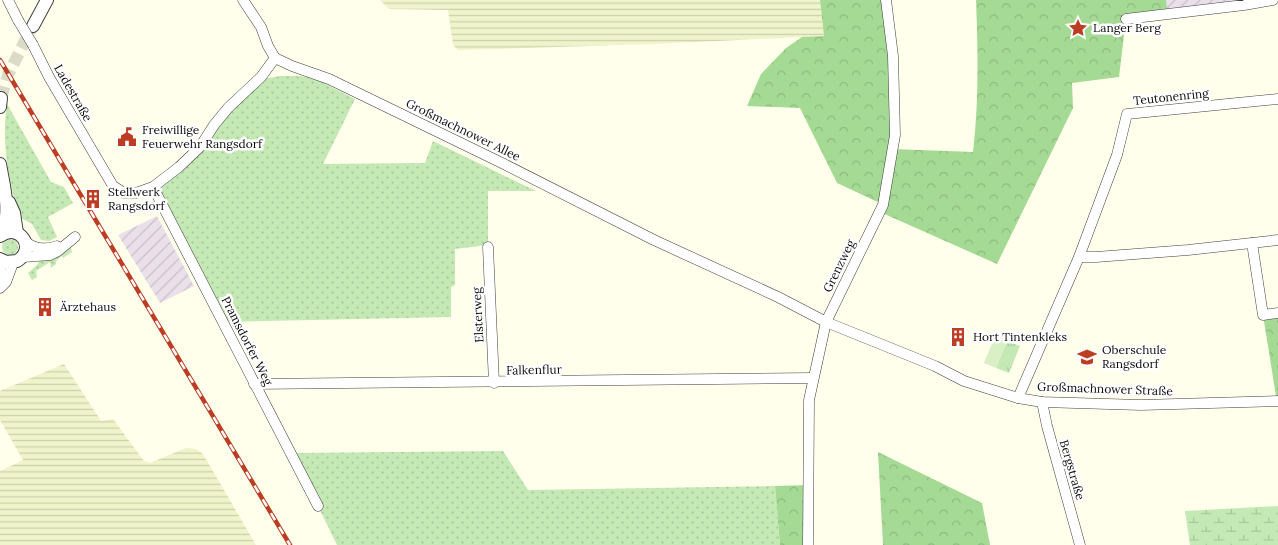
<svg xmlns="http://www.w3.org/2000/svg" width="1278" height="545" font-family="Lora,serif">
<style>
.industrial{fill:url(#industrial-furrows)}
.farmland{fill:url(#farmland-rules)}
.grass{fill:url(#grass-dots)}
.forest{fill:url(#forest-crowns)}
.wetland{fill:url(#wetland-marsh)}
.park{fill:url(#park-tufts)}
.pitch{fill:#d9f0c7}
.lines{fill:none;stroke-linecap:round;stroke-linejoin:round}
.tertiary-tunnel{stroke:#dbdbca;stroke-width:12;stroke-dasharray:12 6;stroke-linecap:butt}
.minor-casing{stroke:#3f3f3f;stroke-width:11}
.tertiary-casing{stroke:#3f3f3f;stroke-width:14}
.minor{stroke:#fff;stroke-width:10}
.tertiary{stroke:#fff;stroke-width:12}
.rail-casing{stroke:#bc3d24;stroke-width:4.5}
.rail{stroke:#fff;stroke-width:2.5;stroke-dasharray:8;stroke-linecap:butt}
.minor-bridge-casing{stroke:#3f3f3f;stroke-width:11;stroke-linecap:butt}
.minor-bridge{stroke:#fff;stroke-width:10}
.labels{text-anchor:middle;stroke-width:5;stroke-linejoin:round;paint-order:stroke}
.poi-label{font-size:12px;fill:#0c0c0c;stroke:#fff;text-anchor:start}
.street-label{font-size:12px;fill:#0c0c0c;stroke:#fff}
</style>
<defs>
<pattern id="industrial-furrows" width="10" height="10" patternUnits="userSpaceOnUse" patternTransform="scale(1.25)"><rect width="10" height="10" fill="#ebe0ea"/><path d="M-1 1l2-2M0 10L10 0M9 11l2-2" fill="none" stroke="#c8bfc8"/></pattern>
<pattern id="farmland-rules" width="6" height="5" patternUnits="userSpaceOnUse" patternTransform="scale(1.25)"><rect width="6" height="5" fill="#eff4cb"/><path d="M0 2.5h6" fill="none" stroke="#ccd0ad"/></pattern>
<pattern id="grass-dots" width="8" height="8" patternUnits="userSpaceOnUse" patternTransform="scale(1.25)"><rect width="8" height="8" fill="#c5e9b5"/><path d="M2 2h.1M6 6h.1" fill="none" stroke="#a8c79a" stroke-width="1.8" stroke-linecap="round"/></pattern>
<pattern id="forest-crowns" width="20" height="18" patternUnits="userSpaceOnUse" patternTransform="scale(1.25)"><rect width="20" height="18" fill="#a5da94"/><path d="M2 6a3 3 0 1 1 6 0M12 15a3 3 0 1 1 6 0" fill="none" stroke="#8dba7e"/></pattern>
<pattern id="wetland-marsh" width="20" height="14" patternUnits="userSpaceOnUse" patternTransform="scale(1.25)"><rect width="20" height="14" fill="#c5e9b5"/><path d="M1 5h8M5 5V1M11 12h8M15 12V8" fill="none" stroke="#a8c79a"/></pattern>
<pattern id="park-tufts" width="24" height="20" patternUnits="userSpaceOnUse" patternTransform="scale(1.25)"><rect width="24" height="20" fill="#c5e9b5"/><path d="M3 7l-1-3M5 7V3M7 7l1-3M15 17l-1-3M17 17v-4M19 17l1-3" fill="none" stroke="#a8c79a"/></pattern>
</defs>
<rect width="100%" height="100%" fill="#ffffeb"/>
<!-- industrial -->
<g class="industrial">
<path d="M1166,0H1243L1244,5L1168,15Z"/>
<path d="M157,216L194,286L160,303L118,235Z"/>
</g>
<!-- farmland -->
<g class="farmland">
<path d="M380,0H820L824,36L655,44L458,50L453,45L448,10L389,9Z"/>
<path d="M64,364L101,421L113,419L144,461L150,463L186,448L196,449L203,454L256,545H0V471L23,460L0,420V391Z"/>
</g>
<!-- grass -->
<g class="grass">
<path d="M280,76H301L318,80L355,99L323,164L425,163L433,141L536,191H488V245L455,249V285L451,287V317L224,322L153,187L179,167L214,125L263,79Z"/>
<path d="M7,104L51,182L64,187L73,203L48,217L57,237L49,241L41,240L32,224L19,217C9,179 1,144 7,104Z"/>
<circle cx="10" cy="247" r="8"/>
<path d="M68,247L71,248L72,252L63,258L62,256L56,261V264L51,268L50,262L36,271L37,277L32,280L28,273L38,264L39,260Z"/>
<path d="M503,451L528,490L775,486L780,545H337L292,453Z"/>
</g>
<!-- forest -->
<g class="forest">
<path d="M820,0H886L893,149L973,152C979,101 978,51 976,0H1166L1168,15L1126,19L1119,77L1072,83L1073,108L997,264L880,212L882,204L837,183L800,108L747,106L761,74L786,48L802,37L824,36Z"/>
<path d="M1278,313V396H1276L1263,315Z"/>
<path d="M878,452L982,503L990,545H883Z"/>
<path d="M809,485L808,545H780L775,486Z"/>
</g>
<!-- wetland -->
<path class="wetland" d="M1278,506V545H1190L1185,511Z"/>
<!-- park -->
<path class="park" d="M1007,341L1020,346L1009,373L996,368Z"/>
<!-- pitch -->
<path class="pitch" d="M995,336L1007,341L996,368L984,363Z"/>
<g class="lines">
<!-- tertiary-tunnel -->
<path class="tertiary-tunnel" d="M1,98L8,75L32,27"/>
<!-- minor casing -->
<g class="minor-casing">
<g id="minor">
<path d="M8,0L18,20"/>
<path d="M243,0L261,27L268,46L275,58"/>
<path d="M1126,19L1244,5L1273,0"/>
<path d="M33,45L49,77L113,186L124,193H136L153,187L179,167L200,147L214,125L228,108L261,77L275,58"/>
<path d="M275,58L292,66L329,79L504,164L654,240L778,297L826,322L935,366L964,381L1018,398L1042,402L1141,405L1278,401"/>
<path d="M153,187L318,506"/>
<path d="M26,242C34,249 47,250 57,246"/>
<path d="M1252,243L1263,315L1278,313"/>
<path d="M488,247L494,383"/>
<path d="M23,257L50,255L58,251L75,237"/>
<path d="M1079,257H1096L1188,250L1278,240"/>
<path d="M0,260L1,265L0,277"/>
<path d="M0,288L6,282L13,263"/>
<path d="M254,384L813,378"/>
<path d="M1018,398L1079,257L1117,155L1127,114L1278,99"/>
<path d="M1042,402L1047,426L1080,545"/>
<path d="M808,545L809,400L826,322L883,205L895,135L893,56L886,0"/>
</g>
</g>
<!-- tertiary casing -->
<g class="tertiary-casing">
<g id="tertiary">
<path d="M33,26L47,0"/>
<path d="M0,107L1,98"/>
<path d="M0,164C4,187 11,211 2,234"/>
<path d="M9,202L14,213L17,233"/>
<path d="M0,236C20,222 37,249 17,261L6,262L0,259"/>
</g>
</g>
<!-- minor -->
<use href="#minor" class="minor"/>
<!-- tertiary -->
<use href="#tertiary" class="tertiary"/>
<!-- rail casing -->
<g class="rail-casing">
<path id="rail" d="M0,60L290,545"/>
</g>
<!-- rail -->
<use href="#rail" class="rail"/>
<!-- minor-bridge casing -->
<g class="minor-bridge-casing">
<path id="minor-bridge" d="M18,20L33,45"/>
</g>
<!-- minor-bridge -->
<use href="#minor-bridge" class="minor-bridge"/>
</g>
<!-- icons -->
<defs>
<g id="sight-bare" transform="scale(1.5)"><path d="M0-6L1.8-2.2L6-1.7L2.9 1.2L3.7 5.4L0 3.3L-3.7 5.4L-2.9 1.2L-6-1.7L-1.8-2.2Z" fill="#bc3d24" stroke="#fff" stroke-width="2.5" paint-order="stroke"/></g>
<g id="civic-bare" transform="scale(1.5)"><path d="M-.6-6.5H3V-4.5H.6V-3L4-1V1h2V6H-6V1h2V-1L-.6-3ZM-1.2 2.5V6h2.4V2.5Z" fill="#bc3d24" stroke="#fff" stroke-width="2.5" paint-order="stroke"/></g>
<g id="building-bare" transform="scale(1.5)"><path d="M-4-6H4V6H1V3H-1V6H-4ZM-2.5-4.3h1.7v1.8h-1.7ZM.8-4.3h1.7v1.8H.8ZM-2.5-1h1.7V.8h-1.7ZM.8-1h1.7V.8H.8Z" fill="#bc3d24" stroke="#fff" stroke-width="2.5" paint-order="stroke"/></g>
<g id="school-bare" transform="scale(1.5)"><path d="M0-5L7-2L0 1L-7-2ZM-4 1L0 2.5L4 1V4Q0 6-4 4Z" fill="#bc3d24" stroke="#fff" stroke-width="2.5" paint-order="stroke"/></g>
</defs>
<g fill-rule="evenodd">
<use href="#sight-bare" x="1078" y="28"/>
<use href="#civic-bare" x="127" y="137"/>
<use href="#building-bare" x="93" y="199"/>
<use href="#building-bare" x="45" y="307"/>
<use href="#building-bare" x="958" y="337"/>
<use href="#school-bare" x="1087" y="357"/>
</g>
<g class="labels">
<!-- poi labels -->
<g class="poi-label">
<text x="1093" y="32">Langer Berg</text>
<text x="142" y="134">Freiwillige<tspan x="142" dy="14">Feuerwehr Rangsdorf</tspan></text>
<text x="108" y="196">Stellwerk<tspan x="108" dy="14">Rangsdorf</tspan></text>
<text x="60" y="311">Ärztehaus</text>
<text x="973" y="341">Hort Tintenkleks</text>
<text x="1102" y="354">Oberschule<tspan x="1102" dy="14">Rangsdorf</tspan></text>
</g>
<!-- street labels -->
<g class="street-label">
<text transform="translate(73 93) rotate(60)" y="4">Ladestraße</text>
<text transform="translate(1171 97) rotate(-6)" y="4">Teutonenring</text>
<text transform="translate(463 130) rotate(26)" y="4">Großmachnower Allee</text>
<text transform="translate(839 266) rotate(-64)" y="4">Grenzweg</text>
<text transform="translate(478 315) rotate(-93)" y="4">Elsterweg</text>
<text transform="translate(247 341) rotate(63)" y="4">Pramsdorfer Weg</text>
<text transform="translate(534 370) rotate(-1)" y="4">Falkenflur</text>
<text transform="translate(1105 389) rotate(2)" y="4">Großmachnower Straße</text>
<text transform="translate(1072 470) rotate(74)" y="4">Bergstraße</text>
</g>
</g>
</svg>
